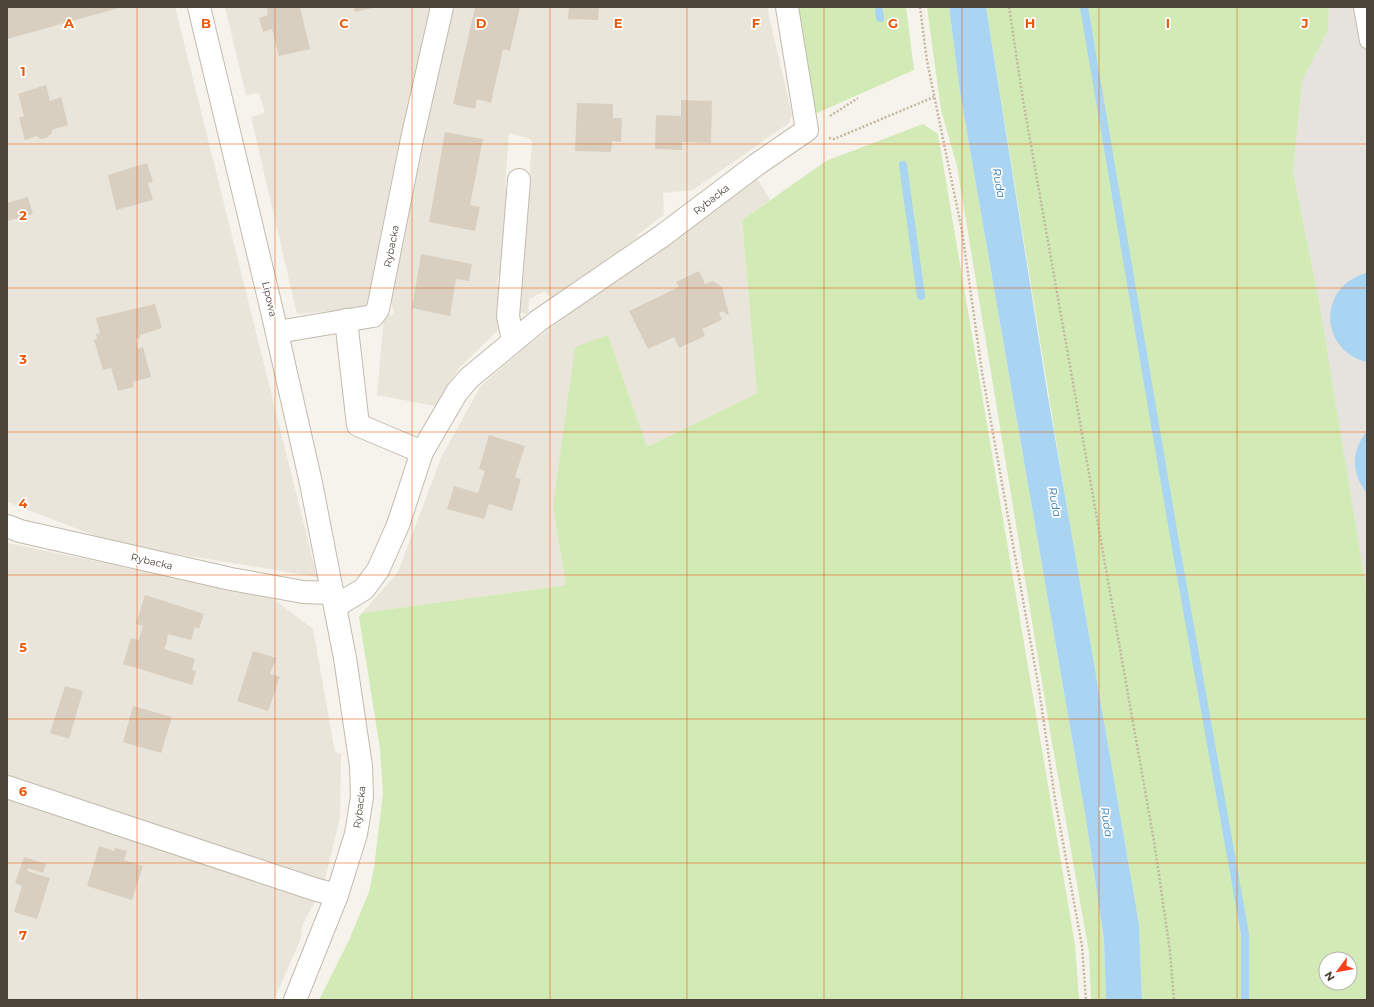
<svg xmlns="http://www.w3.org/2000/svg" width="1374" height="1007" font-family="Montserrat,sans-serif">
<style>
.residential{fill:#eae5da}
.industrial{fill:#e6e2dd}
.green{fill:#d2eab5;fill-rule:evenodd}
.water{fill:#a9d4f2}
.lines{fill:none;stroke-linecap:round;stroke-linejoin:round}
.stream{stroke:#a9d4f2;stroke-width:8}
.building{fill:#d8cfc1}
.lane-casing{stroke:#c2bbae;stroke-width:16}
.street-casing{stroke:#c2bbae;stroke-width:24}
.path{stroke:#c4b79f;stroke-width:2.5;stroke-dasharray:2 2;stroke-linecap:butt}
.lane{stroke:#fff;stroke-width:14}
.street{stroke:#fff;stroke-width:22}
.grid{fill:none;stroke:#e8590c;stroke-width:1;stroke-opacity:0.55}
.labels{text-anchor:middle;stroke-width:3.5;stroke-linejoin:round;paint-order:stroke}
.street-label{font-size:10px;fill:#4b4439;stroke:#fff}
.water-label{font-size:11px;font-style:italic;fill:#2e7ab2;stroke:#fff}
.grid-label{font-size:13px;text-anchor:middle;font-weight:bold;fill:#e8590c;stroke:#fff;stroke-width:3.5;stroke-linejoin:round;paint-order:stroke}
</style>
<rect width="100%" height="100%" fill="#f6f3ec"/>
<!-- residential -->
<g class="residential">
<path d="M7,7H175L317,577L117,544L7,502Z"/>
<path d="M225,7H432L370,308L297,314L251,117L265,113L259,93L246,95Z"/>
<path d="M448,7H767L792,115L789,123L693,190L663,193L664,215L637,235V238L551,298L545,291L529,299L528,314L518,313L532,142L530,139L509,133L505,186L509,194L503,269L498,276L497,283L502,292L498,330L459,368L435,406L377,395L384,317L394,314L389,293Z"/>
<path d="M756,177L770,200L742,220L757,393L647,447L608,335L553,507L566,585L362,613L398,572L441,458L480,387L524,348Z"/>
<path d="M7,543L271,597L313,629L335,752L341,754L340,817L324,884L302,926L301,938L274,1000H7Z"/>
</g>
<!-- industrial -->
<path class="industrial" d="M1329,7H1367V594L1319,301L1293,172L1302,81L1328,30Z"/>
<!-- green -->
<g class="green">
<path d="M797,7H906L914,70L815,114Z"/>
<path d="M927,7H949L960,92L1086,819L1104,940L1106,1000H1091L1089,952L1051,737L957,166L941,110Z"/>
<path d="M986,7H1329L1328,30L1302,81L1293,172L1319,301L1367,594V1000H1142L1139,924L1065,495ZM1326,959H1350V983H1326Z"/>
<path d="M923,124L938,134L1075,945L1079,1000H319L349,940L369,892L374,868L383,793L380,749L359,617L362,613L566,585L553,507L575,347L608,335L647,447L757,393L742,220L826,161Z"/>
</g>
<!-- water -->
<g class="water">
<path d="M949,7H986L1048,397L1139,924L1142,1000H1106L1104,940L1086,819L960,92Z"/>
<path d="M1367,273V362C1318,350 1318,285 1367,273Z"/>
<path d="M1367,431V493C1351,474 1351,451 1367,431Z"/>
</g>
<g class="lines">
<!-- stream -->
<g class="stream">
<path d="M1084,7L1176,548L1245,934V1000"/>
<path d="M879,11L880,18"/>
<path d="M903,165L921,296"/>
</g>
</g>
<!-- building -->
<g class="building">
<path d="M7,7H122L7,39Z"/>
<path d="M267,7H300L310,49L279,56L272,29L263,32L259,18L268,15Z"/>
<path d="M354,7H372V8L355,12Z"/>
<path d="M475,7H520L510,51L503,49L491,103L477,99L475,109L453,104Z"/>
<path d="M569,7H599L598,20L568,19Z"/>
<path d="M46,85L50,101L61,97L68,125L52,130V133L46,138L40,139L37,136L25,140L19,118L24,116L18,94Z"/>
<path d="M681,100L712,101L711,143L682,142V150L655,149L656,115L681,116Z"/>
<path d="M577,103L613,104V118H622L621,142L612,141L611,152L575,151Z"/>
<path d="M445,132L483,139L470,205L480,207L475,231L429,222Z"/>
<path d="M147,163L153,182L148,183L153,200L116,210L108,175Z"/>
<path d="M28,197L33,214L7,221V203Z"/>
<path d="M421,254L472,264L469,281L456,279L450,316L412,308Z"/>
<path d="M699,271L705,284L713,281L722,287L729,314L727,315L723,311L719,313L722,320L702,329L705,336L679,348L674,337L648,349L629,311L679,287L676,282Z"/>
<path d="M155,304L162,328L140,335V338L136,339L138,349L143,347L151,377L133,382L134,387L118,391L111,368L103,370L94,340L97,339L96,334L100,333L96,318Z"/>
<path d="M489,435L525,446L515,477L521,479L512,511L489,504L484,519L447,509L454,486L478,493L485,471L479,469Z"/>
<path d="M145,595L204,614L199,629L195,627L191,640L168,634L166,646H165L164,649L195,659L192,670L196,671L192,685L123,664L131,638L139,640L143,626L136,624Z"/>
<path d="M253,651L276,658L270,674L280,677L268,711L237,701Z"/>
<path d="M65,686L83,691L69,739L50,733Z"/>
<path d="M133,706L172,717L161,753L123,742Z"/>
<path d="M99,846L114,851L115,848L127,851L124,860L143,866L132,900L87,886Z"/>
<path d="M24,857L46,864L43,873L28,868L27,871L50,878L37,919L14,912L22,886L15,883Z"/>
</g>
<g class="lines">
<!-- lane casing -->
<g class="lane-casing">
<path id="lane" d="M1361,7L1367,41"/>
</g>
<!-- street casing -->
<g class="street-casing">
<g id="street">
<path d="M199,7L271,307L311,483L345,658L361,766L362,797L356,834L337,895L295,1000"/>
<path d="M346,320L358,425L422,452"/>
<path d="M277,332L373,316L378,309L412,139L442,7"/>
<path d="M513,340L508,316L519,180"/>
<path d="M7,526L20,531L231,579L303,592L333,593"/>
<path d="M336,606L364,589L378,570L398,525L422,452L457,392L469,378L538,321L662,236L756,165L807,130L787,7"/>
<path d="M7,787L317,890L337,895"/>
</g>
</g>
<!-- path -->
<g class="path">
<path d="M920,7L927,61L962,231L982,372L1039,689L1055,799L1082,946L1086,1000"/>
<path d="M1009,7L1023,100L1155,847L1170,952L1174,1000"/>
<path d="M830,116L858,98"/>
<path d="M829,138L834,139L934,97"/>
</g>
<!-- lane -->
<use href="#lane" class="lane"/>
<!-- street -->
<use href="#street" class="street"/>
</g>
<!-- grid -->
<path class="grid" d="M137,7V1000M275,7V1000M412,7V1000M550,7V1000M687,7V1000M824,7V1000M962,7V1000M1099,7V1000M1237,7V1000M7,144H1367M7,288H1367M7,432H1367M7,575H1367M7,719H1367M7,863H1367"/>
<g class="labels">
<!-- street labels -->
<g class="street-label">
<text transform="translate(711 199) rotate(-38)" y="4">Rybacka</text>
<text transform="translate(391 246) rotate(-79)" y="4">Rybacka</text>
<text transform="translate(270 299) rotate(77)" y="4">Lipowa</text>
<text transform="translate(152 561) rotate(13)" y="4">Rybacka</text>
<text transform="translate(359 807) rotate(-83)" y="4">Rybacka</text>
</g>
<!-- water labels -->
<g class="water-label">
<text transform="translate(999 183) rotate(80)" y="4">Ruda</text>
<text transform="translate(1055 502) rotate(80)" y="4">Ruda</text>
<text transform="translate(1107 822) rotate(81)" y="4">Ruda</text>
</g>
</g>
<g class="grid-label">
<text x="69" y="28">A</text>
<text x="206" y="28">B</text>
<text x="344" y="28">C</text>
<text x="481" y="28">D</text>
<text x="618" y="28">E</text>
<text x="756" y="28">F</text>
<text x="893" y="28">G</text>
<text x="1030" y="28">H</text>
<text x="1168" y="28">I</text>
<text x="1305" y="28">J</text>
<text x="23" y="76">1</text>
<text x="23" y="220">2</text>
<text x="23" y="364">3</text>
<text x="23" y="508">4</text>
<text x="23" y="652">5</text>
<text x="23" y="796">6</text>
<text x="23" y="940">7</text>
</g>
<!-- border -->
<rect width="1374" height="1007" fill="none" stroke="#4b4439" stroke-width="16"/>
<!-- north arrow -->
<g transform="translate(1338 971) rotate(238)"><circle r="19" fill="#ffffff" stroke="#b7b4b0"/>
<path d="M0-3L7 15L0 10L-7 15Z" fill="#fc3f1d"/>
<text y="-6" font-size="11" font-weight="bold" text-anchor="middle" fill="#4b4439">N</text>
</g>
</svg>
